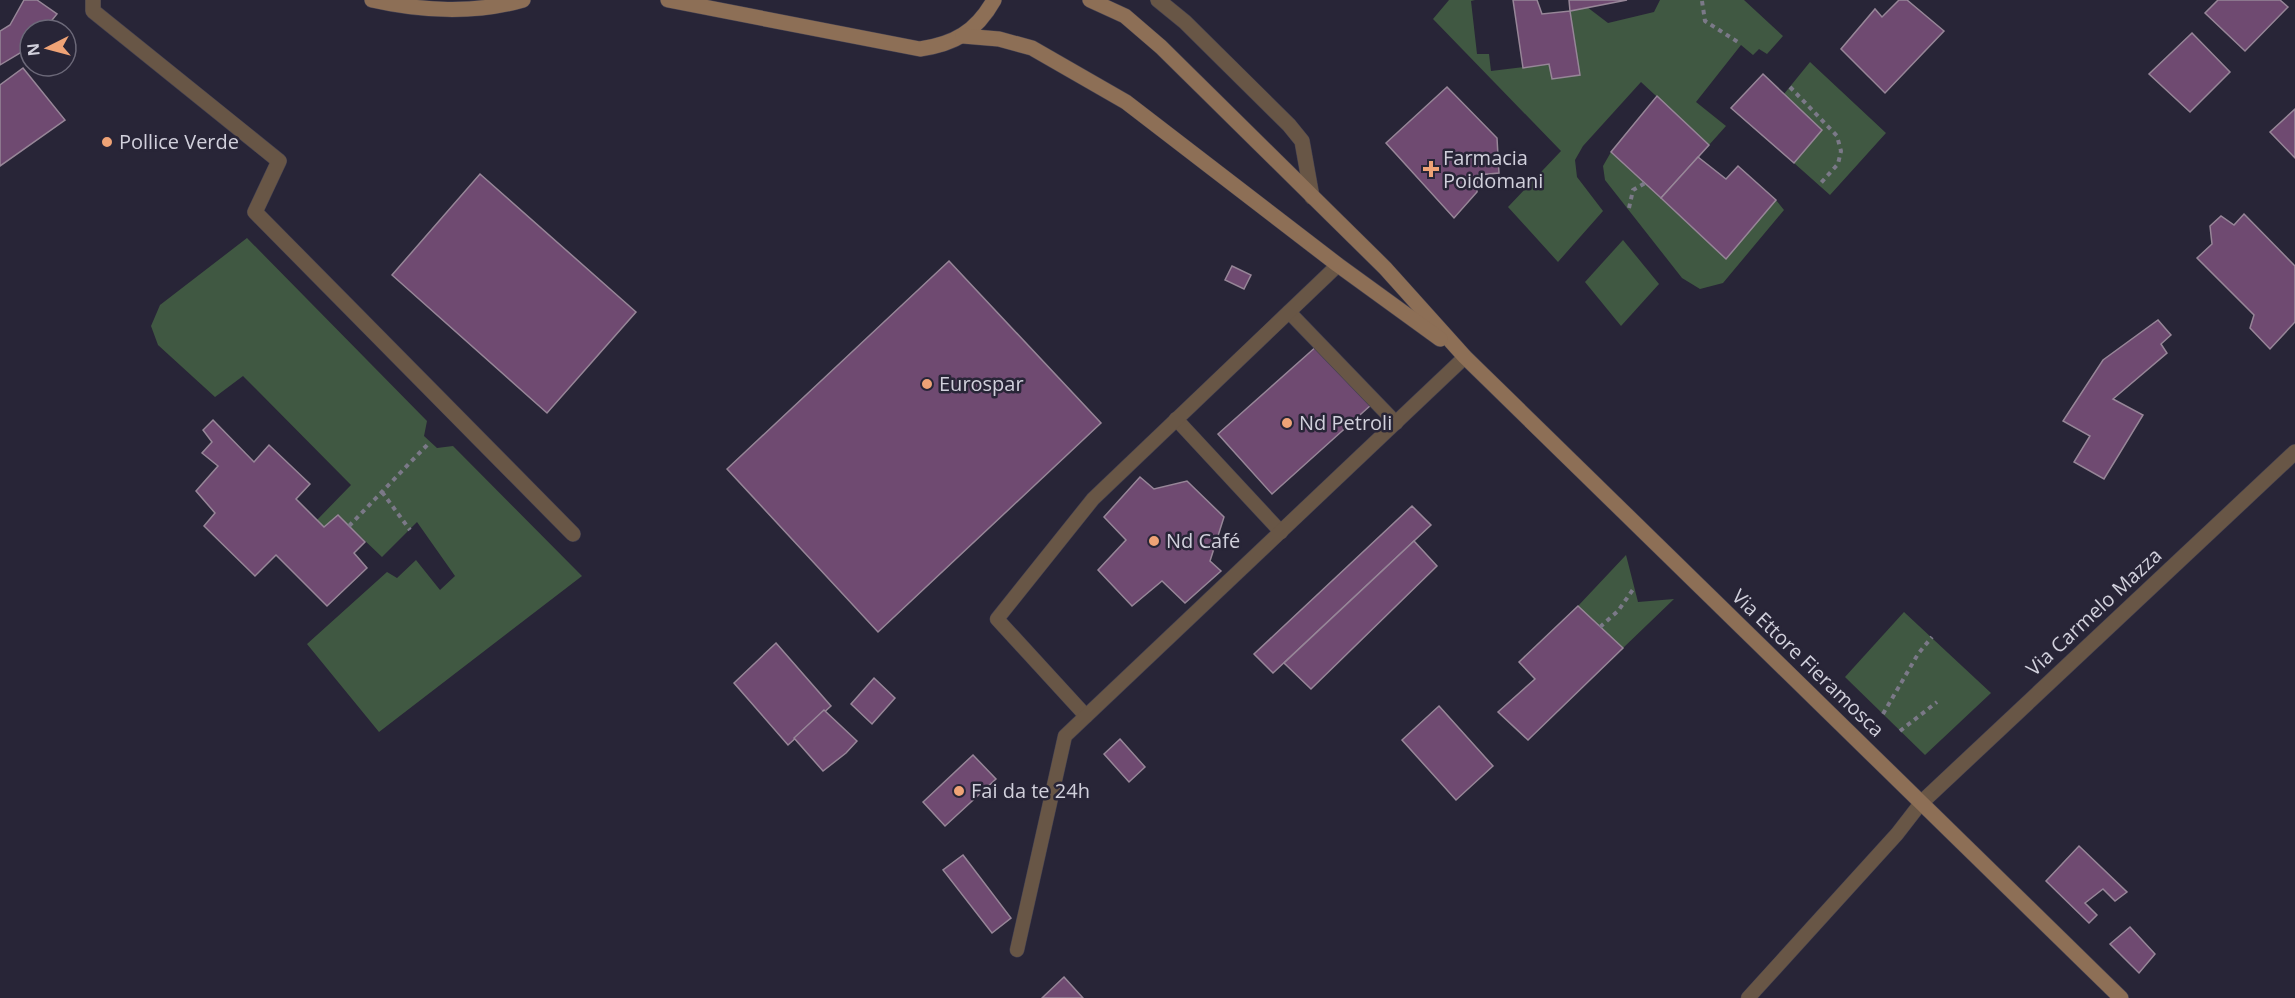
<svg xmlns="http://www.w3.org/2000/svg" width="2295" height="998" font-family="'Open Sans',sans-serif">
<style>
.green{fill:#405842}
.building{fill:#6f4a71;stroke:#978698;stroke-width:1.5}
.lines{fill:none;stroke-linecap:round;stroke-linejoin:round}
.service-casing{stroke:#434051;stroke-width:15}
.minor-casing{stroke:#434051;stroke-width:16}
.secondary-casing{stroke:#434051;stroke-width:16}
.path{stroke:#7b7988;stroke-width:4;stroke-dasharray:4.5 4.5;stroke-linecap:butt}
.service{stroke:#685646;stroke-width:14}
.minor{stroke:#685646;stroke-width:15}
.secondary{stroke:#8d6f56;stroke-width:15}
.poi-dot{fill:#efa376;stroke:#282537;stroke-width:2}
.labels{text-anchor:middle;stroke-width:5;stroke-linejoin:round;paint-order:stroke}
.poi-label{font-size:20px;fill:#d1d0dc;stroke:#282537;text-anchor:start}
.street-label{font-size:20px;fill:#d1d0dc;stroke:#282537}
</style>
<rect width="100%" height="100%" fill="#282537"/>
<!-- green -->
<g class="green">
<path d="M1449,0H1475L1471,1L1477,54H1489L1491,71L1549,64L1552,79L1580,75L1570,11L1587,7L1608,23L1654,12L1660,0H1744L1783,36L1767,54L1759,49L1753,55L1741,45L1696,102L1726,126L1709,145L1641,82L1583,146L1575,160L1577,177L1603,211L1558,262L1508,207L1561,151L1433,19Z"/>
<path d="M1810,62L1886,133L1830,195L1794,163L1822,130L1784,94Z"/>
<path d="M1611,152L1726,259L1776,200L1784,210L1723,283L1700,289L1682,278L1605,180L1603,166Z"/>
<path d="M247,238L427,421L424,436L437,448L453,446L582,576L379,732L307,644L387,572L397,578L416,560L440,590L455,576L417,522L382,557L338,515L324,527L317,520L351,485L243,376L215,397L158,345L151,326L160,305Z"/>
<path d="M1623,240L1659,284L1621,326L1585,282Z"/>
<path d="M1626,555L1638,602L1674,599L1623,648L1578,606Z"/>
<path d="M1904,612L1991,693L1925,755L1845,677Z"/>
</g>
<!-- building -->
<g class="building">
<path d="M24,0H37L57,14L44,30H30V47L0,65V31L10,25Z"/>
<path d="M1513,0H1537L1542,14L1570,11L1580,75L1552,79L1549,64L1523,68Z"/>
<path d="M1569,0H1627L1570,11Z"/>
<path d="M1899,0H1907L1944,31L1885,93L1841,49L1875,9L1882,17Z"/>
<path d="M2218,0H2280L2288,7L2245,51L2205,13Z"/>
<path d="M2192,33L2230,72L2190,112L2149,74Z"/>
<path d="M23,68L65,120L0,166V85Z"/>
<path d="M1763,74L1822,130L1794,163L1731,108Z"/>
<path d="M1447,87L1497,138L1499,173L1478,175L1477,192L1454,218L1386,143Z"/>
<path d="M1657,96L1709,145L1661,198L1611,152Z"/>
<path d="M2295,109V158L2270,132Z"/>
<path d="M1698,157L1726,179L1738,166L1776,200L1726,259L1661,198Z"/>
<path d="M480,174L636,312L547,413L392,275Z"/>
<path d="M2244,214L2295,266V322L2270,349L2250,328L2254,315L2197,258L2212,244L2210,226L2221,216L2234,225Z"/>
<path d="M949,261L1101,423L878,632L727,469Z"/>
<path d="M1232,266L1251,275L1244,289L1225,280Z"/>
<path d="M2158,320L2171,335L2161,344L2167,353L2113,399L2143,415L2104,479L2074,462L2090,436L2063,421L2103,360Z"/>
<path d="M1318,345L1371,405L1272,494L1218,434Z"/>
<path d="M213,420L254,462L269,445L310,484L296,499L324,527L338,515L365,542L354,553L367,568L327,606L276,555L255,576L204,526L215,513L196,491L218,466L202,453L212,442L203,430Z"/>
<path d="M1140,477L1154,489L1187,481L1224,517L1210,561L1221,571L1185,603L1162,581L1132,606L1098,570L1126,540L1104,517Z"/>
<path d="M1412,506L1431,525L1273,673L1254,654Z"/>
<path d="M1414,541L1437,566L1311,689L1284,663Z"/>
<path d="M1578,606L1623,648L1528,740L1498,712L1535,679L1519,662Z"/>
<path d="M776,643L831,706L788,745L734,683Z"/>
<path d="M874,678L895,698L872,724L851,704Z"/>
<path d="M1439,706L1493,766L1456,800L1402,740Z"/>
<path d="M824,710L857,741L846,753L823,771L794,738Z"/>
<path d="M1120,739L1145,767L1129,782L1104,754Z"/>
<path d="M973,755L996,779L945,826L923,802Z"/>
<path d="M2079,846L2127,892L2115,901L2103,889L2085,903L2097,915L2089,923L2046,881Z"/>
<path d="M963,855L1011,918L992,933L943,870Z"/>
<path d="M2130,927L2155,954L2139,973L2110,944Z"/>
<path d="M1064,977L1083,998H1042Z"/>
</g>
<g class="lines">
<!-- service casing -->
<g class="service-casing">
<g id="service">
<path d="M1289,312L1396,423"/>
<path d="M1176,419L1281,532"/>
<path d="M1086,716L997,619L1093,499L1338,265"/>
<path d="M1017,950L1065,736L1465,357"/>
<path d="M1748,998L1897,834L1921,803"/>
</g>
</g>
<!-- minor casing -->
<g class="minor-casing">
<g id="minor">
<path d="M93,0V11L279,161L255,212L573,534"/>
<path d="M1158,0L1185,22L1289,125L1302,141L1312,197"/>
<path d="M1921,803L2295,452"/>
</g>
</g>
<!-- secondary casing -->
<g class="secondary-casing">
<g id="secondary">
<path d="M372,0C420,11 475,14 523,0"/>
<path d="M668,0L920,49C954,44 976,32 994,0"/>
<path d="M1090,0L1125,16L1161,47L1385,268L1465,357L2121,998"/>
<path d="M963,36L999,39L1032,48L1126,102L1338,265L1440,339"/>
</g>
</g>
<!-- path -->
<g class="path">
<path d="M1702,1L1705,21L1741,44"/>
<path d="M1790,87L1837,136L1841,151L1838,164L1819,185"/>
<path d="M1629,208L1633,190L1645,183"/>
<path d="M382,492L410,530"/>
<path d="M349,526L430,442"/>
<path d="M1600,627L1618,611L1634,588"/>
<path d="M1883,714L1918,654L1932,637"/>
<path d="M1900,731L1937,702"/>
</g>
<!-- service -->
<use href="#service" class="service"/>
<!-- minor -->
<use href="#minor" class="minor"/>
<!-- secondary -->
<use href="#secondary" class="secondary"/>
</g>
<!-- markers -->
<g class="poi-dot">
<circle cx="107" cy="142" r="6"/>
<path d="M1428 160h6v6h6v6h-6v6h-6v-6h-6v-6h6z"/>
<circle cx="927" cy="384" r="6"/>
<circle cx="1287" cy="423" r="6"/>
<circle cx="1154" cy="541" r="6"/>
<circle cx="959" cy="791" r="6"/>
</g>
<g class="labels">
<!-- poi labels -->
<g class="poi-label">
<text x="119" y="149">Pollice Verde</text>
<text x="1443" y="165">Farmacia<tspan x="1443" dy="23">Poidomani</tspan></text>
<text x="939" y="391">Eurospar</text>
<text x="1299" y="430">Nd Petroli</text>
<text x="1166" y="548">Nd Café</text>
<text x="971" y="798">Fai da te 24h</text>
</g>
<!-- street labels -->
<g class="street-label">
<text transform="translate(2094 612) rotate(-43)" y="7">Via Carmelo Mazza</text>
<text transform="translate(1808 663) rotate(44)" y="7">Via Ettore Fieramosca</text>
</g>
</g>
<!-- north arrow -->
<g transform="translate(48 48) rotate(264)"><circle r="28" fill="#282537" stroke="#6c6979" stroke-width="1.5"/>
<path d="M0-4.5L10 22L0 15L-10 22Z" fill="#efa376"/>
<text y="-9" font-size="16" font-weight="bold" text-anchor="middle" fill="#d1d0dc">N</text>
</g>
</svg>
